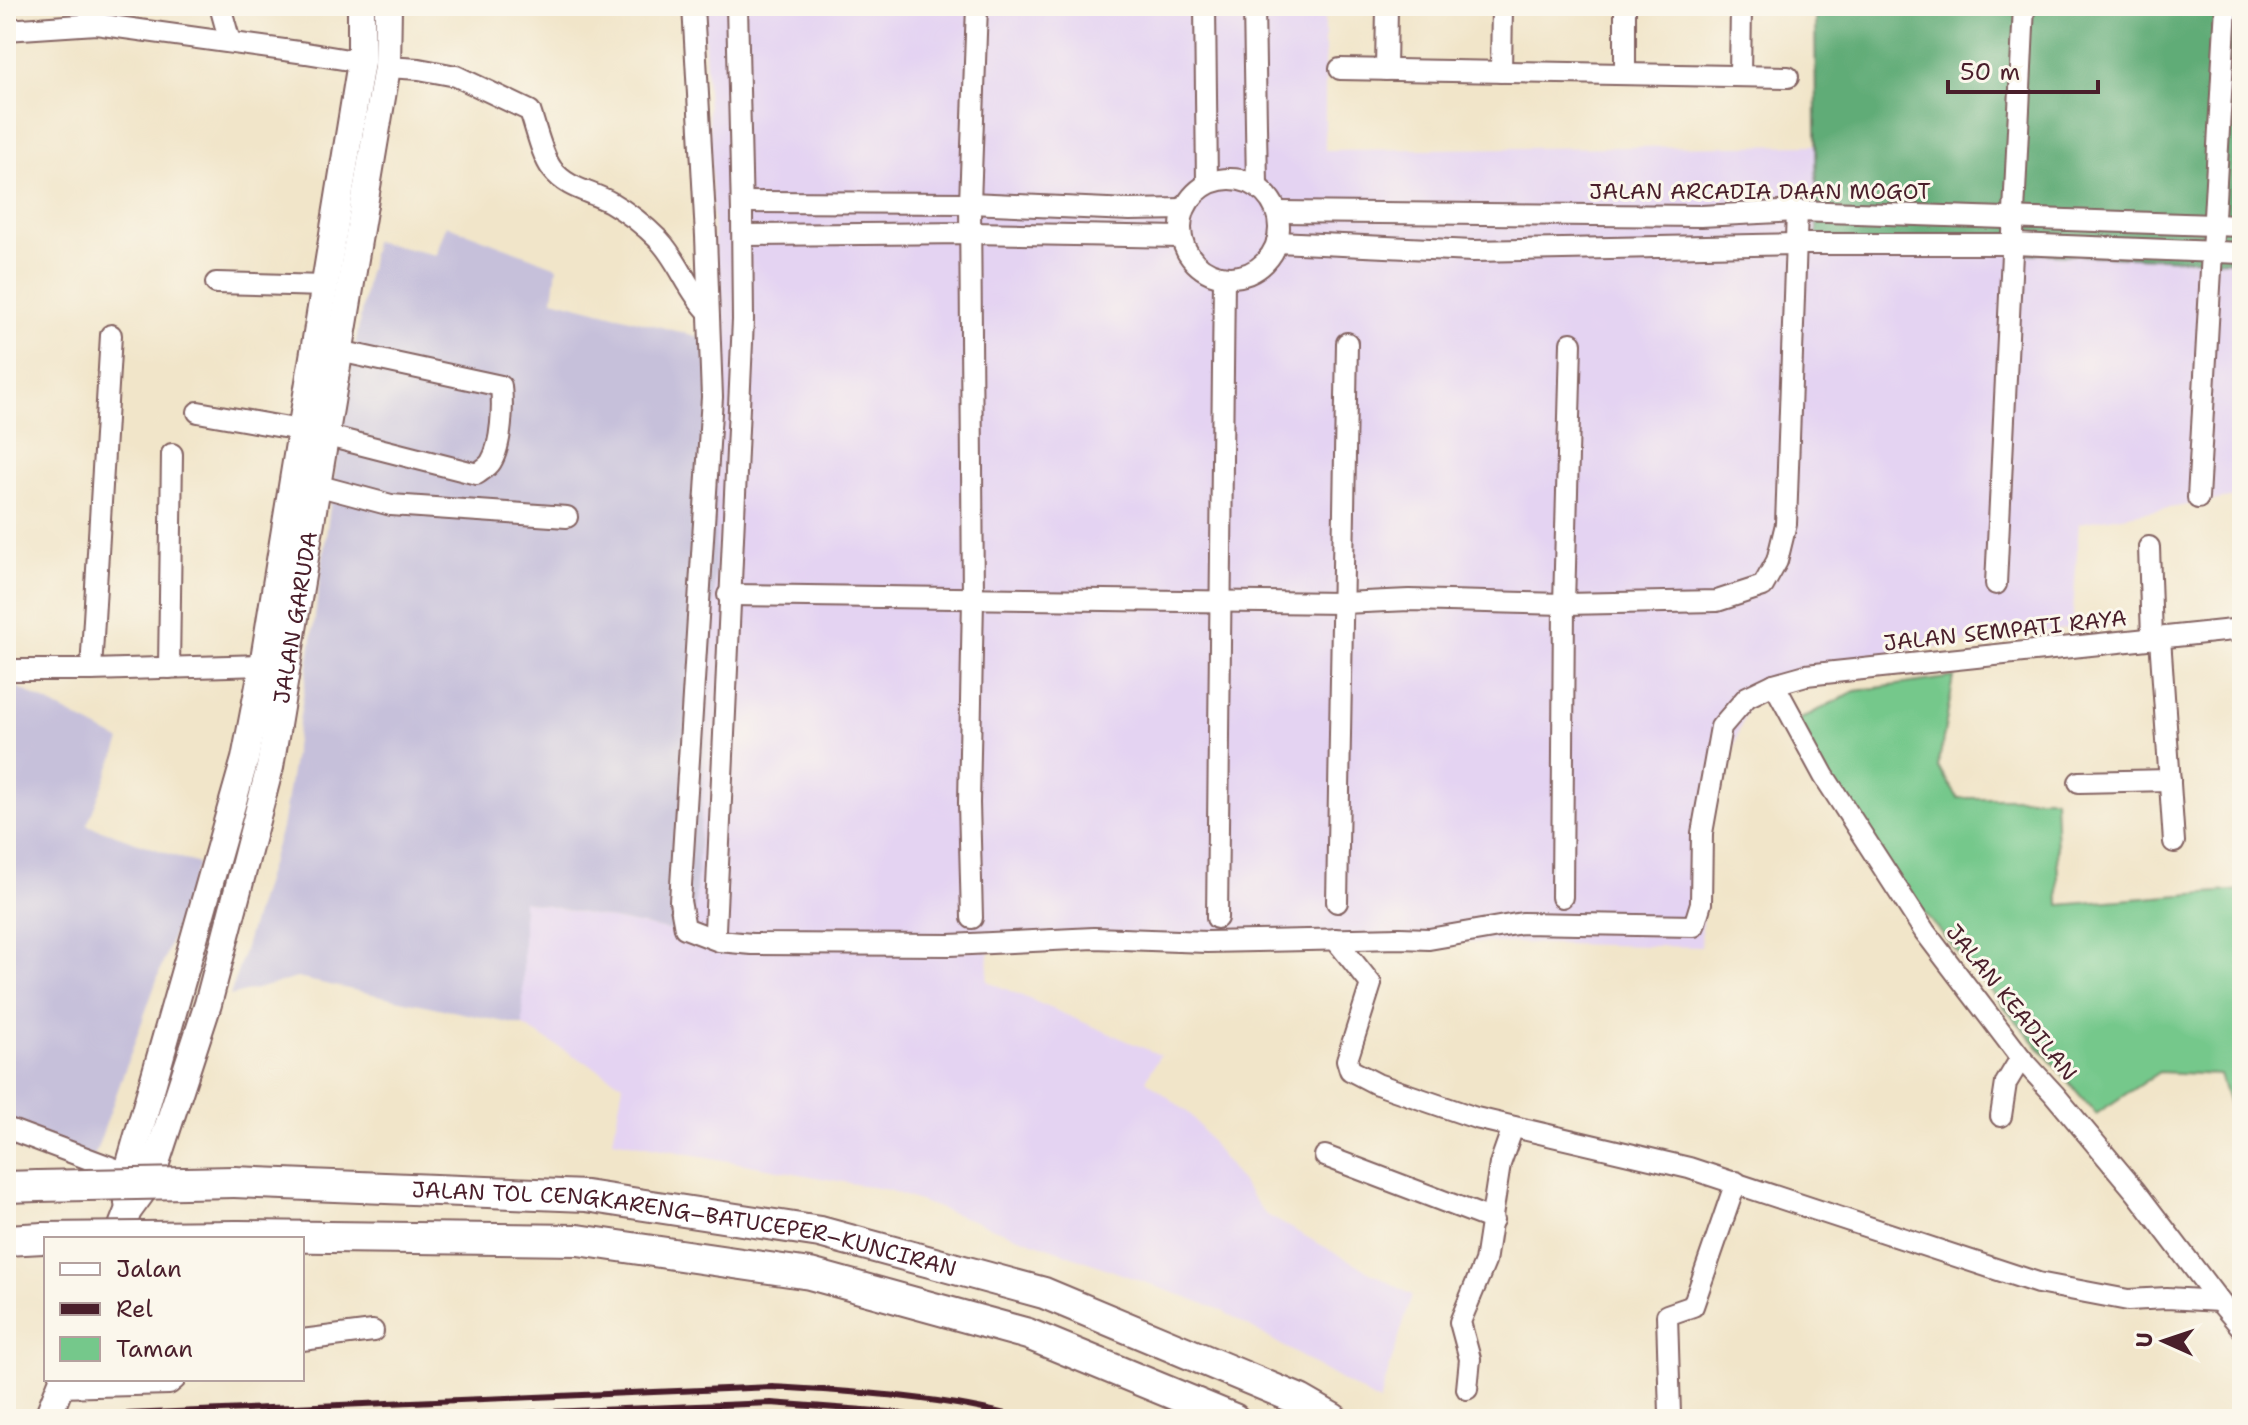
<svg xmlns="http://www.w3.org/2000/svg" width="2248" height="1425" font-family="'Shantell Sans',sans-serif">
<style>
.built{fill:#e4d3f2}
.industrial{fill:#c6c0da}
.green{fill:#75c88b;stroke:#60745b;stroke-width:2}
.forest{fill:#60ac77;stroke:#556651;stroke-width:2}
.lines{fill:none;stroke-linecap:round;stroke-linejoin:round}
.minor-casing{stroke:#846462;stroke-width:24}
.major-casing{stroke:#846462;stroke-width:30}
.highway-casing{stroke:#846462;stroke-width:34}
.minor{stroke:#fff;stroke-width:20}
.major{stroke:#fff;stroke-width:26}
.highway{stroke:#fff;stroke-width:30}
.rail{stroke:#4a1f2b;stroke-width:6}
.highway-bridge-casing{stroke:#846462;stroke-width:34;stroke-linecap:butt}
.highway-bridge{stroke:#fff;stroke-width:30}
.labels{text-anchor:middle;stroke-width:6;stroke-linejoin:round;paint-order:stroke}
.street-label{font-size:22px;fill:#4a1f2b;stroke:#fbf7ec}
</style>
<rect width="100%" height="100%" fill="#fbf7ec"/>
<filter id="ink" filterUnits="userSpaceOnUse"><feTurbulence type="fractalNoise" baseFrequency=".0125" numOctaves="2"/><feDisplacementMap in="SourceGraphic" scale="16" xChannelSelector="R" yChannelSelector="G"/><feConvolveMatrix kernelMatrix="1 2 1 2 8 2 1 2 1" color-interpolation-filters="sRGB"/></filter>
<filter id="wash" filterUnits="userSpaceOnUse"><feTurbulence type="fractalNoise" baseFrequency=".006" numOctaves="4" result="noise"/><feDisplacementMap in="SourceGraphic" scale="32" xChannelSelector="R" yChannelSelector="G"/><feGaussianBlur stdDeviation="1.8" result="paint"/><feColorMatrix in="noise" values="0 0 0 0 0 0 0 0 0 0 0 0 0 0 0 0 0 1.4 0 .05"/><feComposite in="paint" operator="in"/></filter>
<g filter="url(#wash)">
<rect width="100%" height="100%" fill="#f1e5c9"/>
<!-- built -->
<path class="built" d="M703,6H1325V150L1816,145L1817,254L1997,252L2242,261V496L2079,523L2072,628L1826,662L1750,700L1706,825L1701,947L1268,938L990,943L987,981L1160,1055L1146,1080L1191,1115L1265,1214L1412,1295L1379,1402L1219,1309L888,1190L613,1140L623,1084L523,1026L522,901L692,935L719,342Z"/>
<!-- industrial -->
<g class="industrial">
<path d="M446,225L557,267L553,299L719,342L714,624L693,935L523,901V1026L297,978L230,996L283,822L310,653L341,426L374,241L436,255Z"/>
<path d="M6,681L121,741L87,825L198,864L94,1157L6,1147Z"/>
</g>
<!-- green -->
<path class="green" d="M1954,677L1938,767L1958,798H2055L2059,905L2242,890V1121L2233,1116L2220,1075L2159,1072L2096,1114L1841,816L1793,723L1855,691Z"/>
<!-- forest -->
<path class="forest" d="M1815,6H2242V261L1997,252L1817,254Z"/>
</g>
<g filter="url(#ink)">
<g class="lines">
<!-- minor casing -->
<g class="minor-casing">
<g id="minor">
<path d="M220,6L230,42"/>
<path d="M693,6L706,236L712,397L680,901L685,928L719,941L752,944L950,945L1094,938L1207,942L1400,938L1429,939L1522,923L1694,926L1701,903L1702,833L1721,727L1747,697L1774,684L1806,675L2242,629"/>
<path d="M1205,6L1207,183"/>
<path d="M1254,6L1257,186"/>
<path d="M6,30L96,24L306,53L361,62"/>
<path d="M387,67L419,69L456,76L530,111C536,128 542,156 552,169C567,189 590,191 610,202C629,213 644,225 659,240C679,261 688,291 708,311"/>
<path d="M1340,69L1788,77"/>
<path d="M1386,70L1387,6"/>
<path d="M1501,72L1502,6"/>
<path d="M1625,74V6"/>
<path d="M1740,76L1741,6"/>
<circle cx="1230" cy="228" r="49"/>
<path d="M742,202L970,203L1130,210L1183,209"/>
<path d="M1277,212L1701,216L1797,211L2242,226"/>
<path d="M743,235L971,233L1181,237"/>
<path d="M1277,242L1473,251L1796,244H2014L2242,253"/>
<path d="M216,283L324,286"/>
<path d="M198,412L300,430"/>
<path d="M324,435L477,474C482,470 488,467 491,462C502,444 503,406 501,386L339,351"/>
<path d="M316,485L391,505L567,517"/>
<path d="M2198,498L2226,6"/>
<path d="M2149,547L2152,638"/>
<path d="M1996,584L2024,6"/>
<path d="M728,595L1343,603L1409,600L1564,604L1717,601L1763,586L1777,561L1786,524L1797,211"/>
<path d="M2160,638L2174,842"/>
<path d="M169,668L172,454"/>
<path d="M6,670H91L263,665"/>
<path d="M91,670L111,335"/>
<path d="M1774,684L1824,776L1925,932L2021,1058L2054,1094L2136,1192L2219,1301L2242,1328"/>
<path d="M2079,782L2170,780"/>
<path d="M1562,897L1564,604L1571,343"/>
<path d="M1337,902L1347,343"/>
<path d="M972,918L969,803L973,599L970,203L977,6"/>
<path d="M1217,918L1224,278"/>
<path d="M715,930L743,320L742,214L737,6"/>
<path d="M1335,939L1371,984L1347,1060L1350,1070L1377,1084L1476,1118L1689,1168L2038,1283L2128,1300L2167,1298L2219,1301"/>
<path d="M2001,1116L2006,1083L2021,1058"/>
<path d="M6,1128L137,1177"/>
<path d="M1325,1156L1493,1220"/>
<path d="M302,1340L373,1331"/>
<path d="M60,1387L169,1384L175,1379"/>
<path d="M1467,1389L1470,1359L1460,1322L1485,1262L1500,1164L1513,1127"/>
<path d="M1668,1419L1670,1414L1667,1315L1693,1306L1736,1182"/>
</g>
</g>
<!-- major casing -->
<g class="major-casing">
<g id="major">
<path d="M128,1203L127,1174L245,759L263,665L361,62V6"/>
<path id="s1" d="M117,1239L128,1211L150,1181L208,1004L270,767L387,67L388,6"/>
<path d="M47,1419L63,1379"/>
</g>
</g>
<!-- highway casing -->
<g class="highway-casing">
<g id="highway">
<path id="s2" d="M234,1182L586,1196L820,1232L1044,1293L1300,1400L1333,1419"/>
<path d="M6,1187L38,1186"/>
<path d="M237,1236L578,1240L810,1274L1028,1334L1234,1419"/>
<path d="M6,1240L43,1238"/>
</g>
</g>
<!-- minor -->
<use href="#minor" class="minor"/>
<!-- major -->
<use href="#major" class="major"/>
<!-- highway -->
<use href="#highway" class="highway"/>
<!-- rail -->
<g class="rail">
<path d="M6,1419L773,1387C858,1392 943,1396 1025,1419"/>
<path d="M372,1419L771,1403L890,1412L932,1419"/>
</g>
<!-- highway-bridge casing -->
<g class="highway-bridge-casing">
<g id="highway-bridge">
<path d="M38,1186L234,1182"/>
<path d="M43,1238L237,1236"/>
</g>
</g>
<!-- highway-bridge -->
<use href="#highway-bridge" class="highway-bridge"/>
</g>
</g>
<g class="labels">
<!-- street labels -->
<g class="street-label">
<text x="1760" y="199">JALAN ARCADIA DAAN MOGOT</text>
<text dy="8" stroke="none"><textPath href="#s1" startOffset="650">JALAN GARUDA</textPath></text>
<text transform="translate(2005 630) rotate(-6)" y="8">JALAN SEMPATI RAYA</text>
<text transform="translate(2012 1002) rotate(51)" y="8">JALAN KEADILAN</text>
<text dy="8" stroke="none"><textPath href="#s2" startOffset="454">JALAN TOL CENGKARENG–BATUCEPER–KUNCIRAN</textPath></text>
</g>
</g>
<!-- margin -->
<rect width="2248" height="1425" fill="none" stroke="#fbf7ec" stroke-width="32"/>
<!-- legend -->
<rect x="44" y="1237" width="260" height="144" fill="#fbf7ec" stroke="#b4a19f" stroke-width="2"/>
<rect x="60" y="1263" width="40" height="12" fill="#ffffff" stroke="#b4a19f" stroke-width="2"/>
<text x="116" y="1277" font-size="24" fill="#4a1f2b">Jalan</text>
<rect x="60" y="1303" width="40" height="12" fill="#4a1f2b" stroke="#b4a19f" stroke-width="2"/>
<text x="116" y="1317" font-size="24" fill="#4a1f2b">Rel</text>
<rect x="60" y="1337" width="40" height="24" fill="#75c88b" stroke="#b4a19f" stroke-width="2"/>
<text x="116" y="1357" font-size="24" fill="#4a1f2b">Taman</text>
<!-- north arrow -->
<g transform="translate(2164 1341) rotate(273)" stroke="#fbf7ec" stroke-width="6" paint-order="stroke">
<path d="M0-6L14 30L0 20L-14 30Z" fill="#4a1f2b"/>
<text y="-12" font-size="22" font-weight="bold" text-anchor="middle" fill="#4a1f2b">U</text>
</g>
<!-- scale -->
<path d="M1948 80v12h150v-12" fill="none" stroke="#4a1f2b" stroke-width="4"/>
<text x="1960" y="80" font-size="24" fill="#4a1f2b" stroke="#fbf7ec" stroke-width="6" paint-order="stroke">50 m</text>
</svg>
